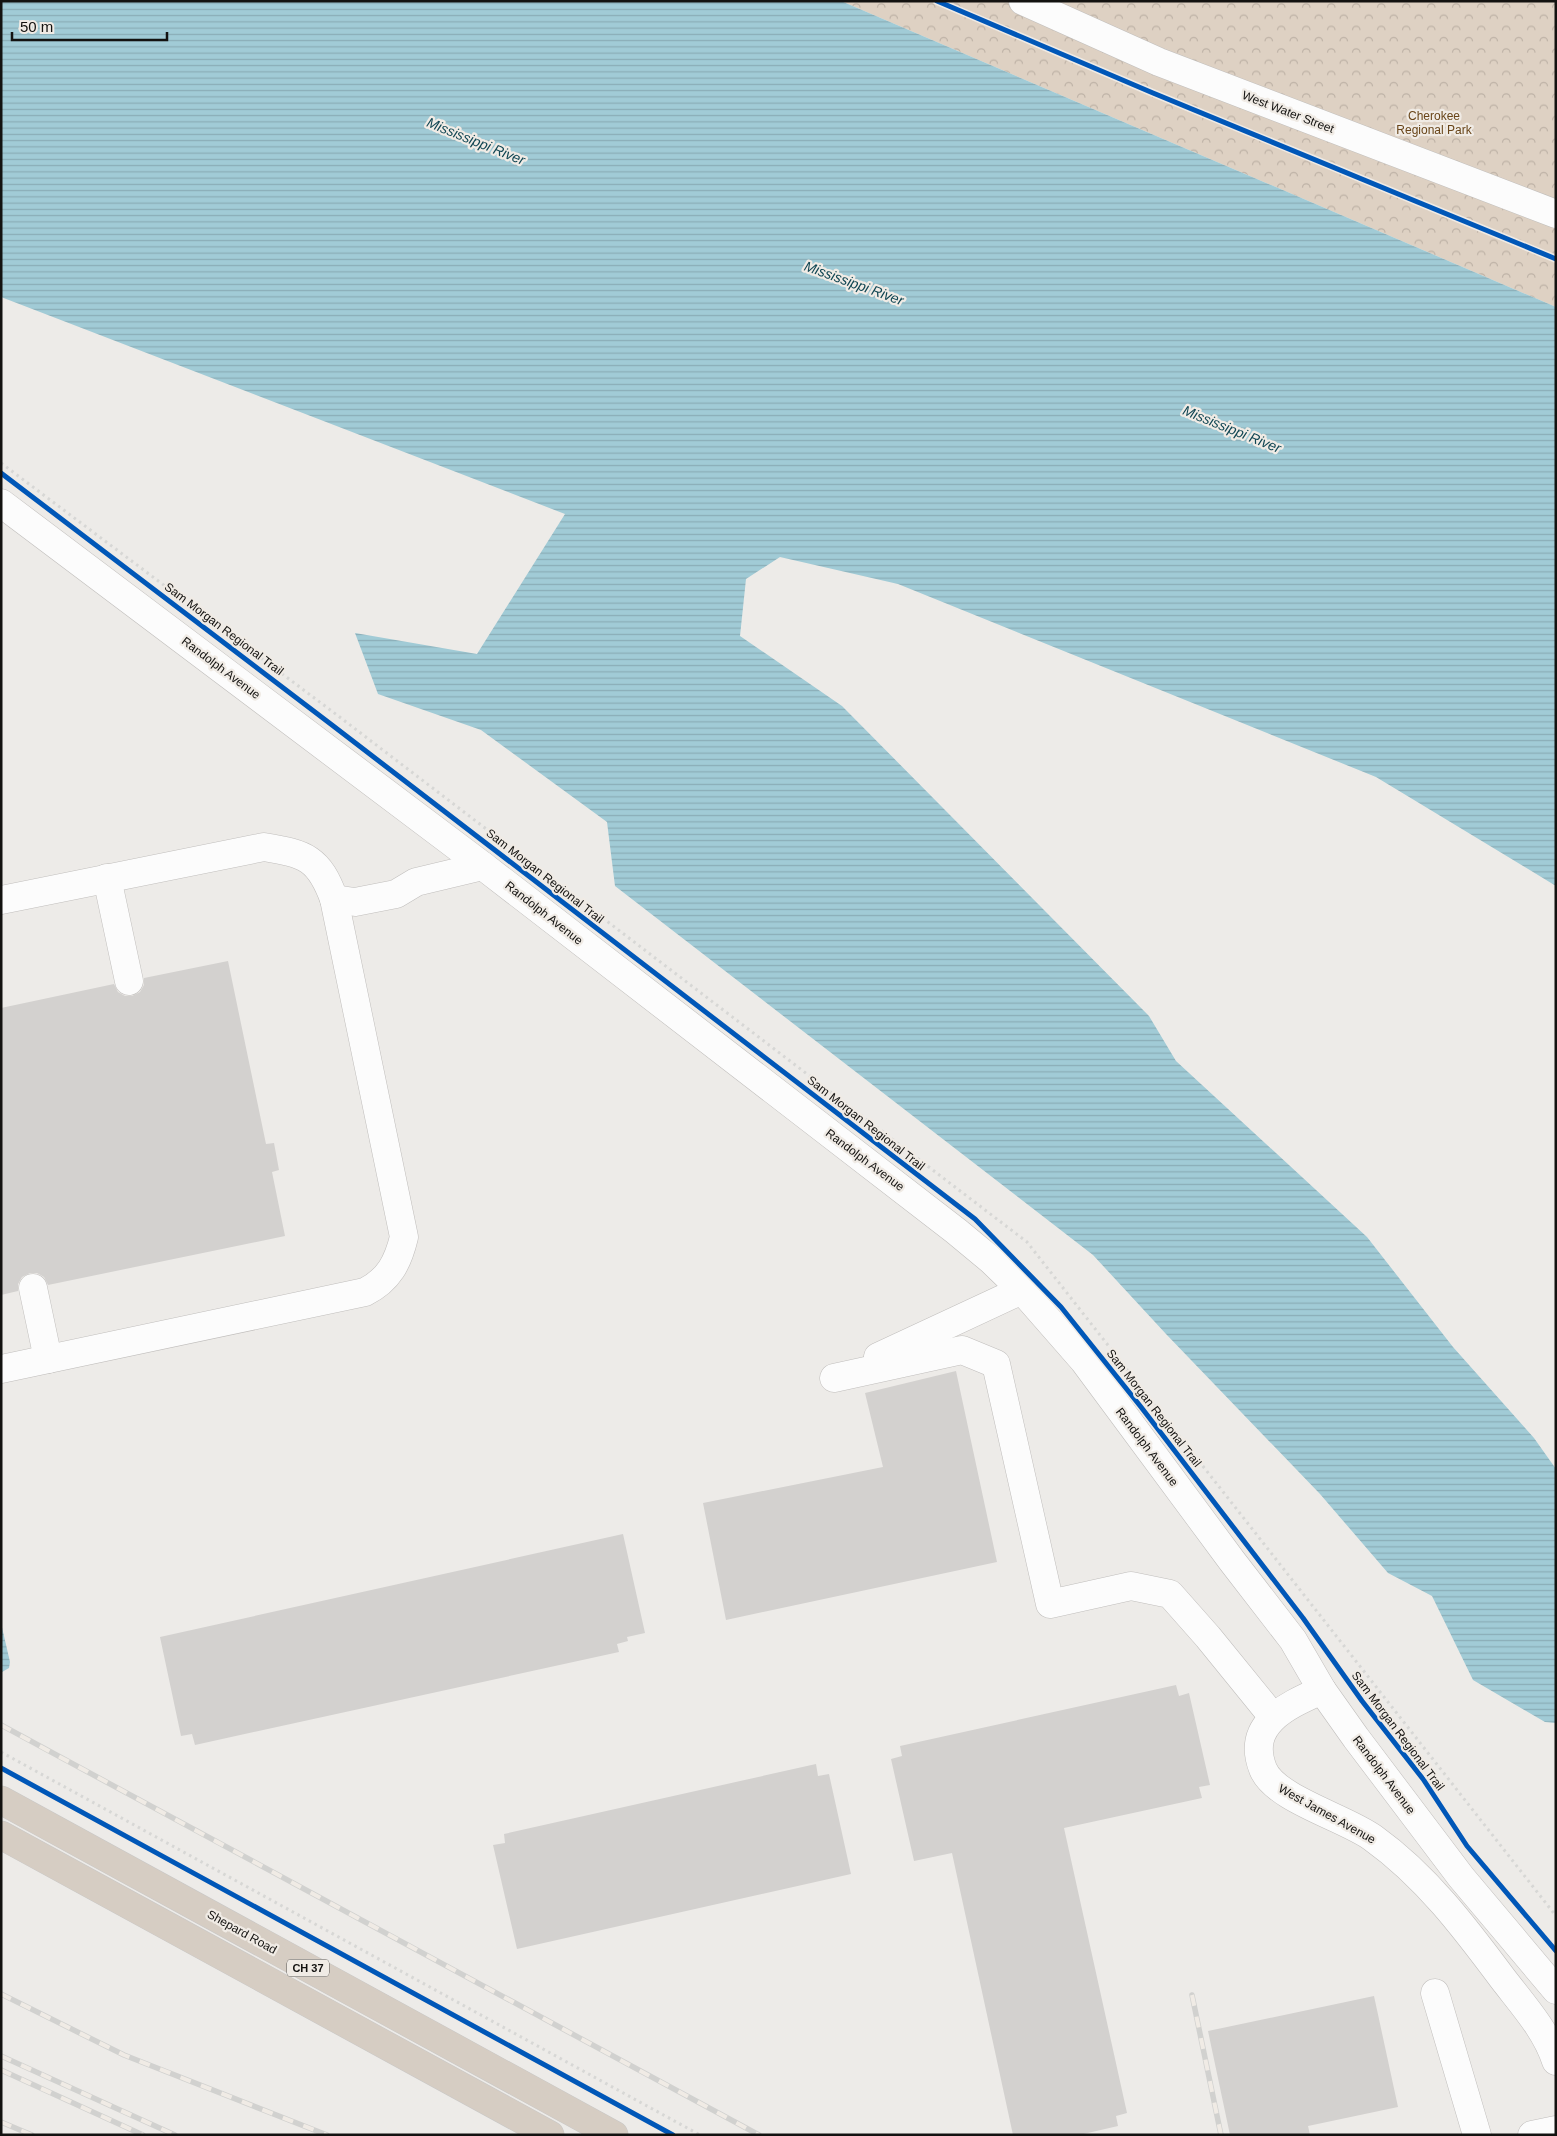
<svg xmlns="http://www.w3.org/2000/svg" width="1557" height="2136" font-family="Helvetica,sans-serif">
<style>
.park{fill:url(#park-crowns)}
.water{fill:url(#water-rules)}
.building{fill:#d3d1cf}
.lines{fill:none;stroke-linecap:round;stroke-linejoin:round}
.minor-casing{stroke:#c0bebc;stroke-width:29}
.highway-casing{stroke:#c9c8c7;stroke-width:29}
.path{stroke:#d7d7d5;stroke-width:3;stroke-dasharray:2.5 4;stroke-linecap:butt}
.minor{stroke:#fcfcfc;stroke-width:28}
.highway{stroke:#d6cdc3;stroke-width:28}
.rail-casing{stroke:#d1d1cf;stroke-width:5.5}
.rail{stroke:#f0ebe5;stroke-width:4;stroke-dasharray:11;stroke-linecap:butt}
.cycleway-casing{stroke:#f0ebe5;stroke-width:8}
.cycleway{stroke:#0057b8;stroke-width:5}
.labels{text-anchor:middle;stroke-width:4.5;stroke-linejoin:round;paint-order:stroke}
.shield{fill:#f0ebe5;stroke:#555350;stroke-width:1}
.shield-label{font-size:11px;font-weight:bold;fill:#131210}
.street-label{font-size:12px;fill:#131210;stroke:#f0ebe5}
.park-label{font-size:12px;fill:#694519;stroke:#f0ebe5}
.water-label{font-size:14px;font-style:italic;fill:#0f4552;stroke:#f0ebe5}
</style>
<defs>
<pattern id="park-crowns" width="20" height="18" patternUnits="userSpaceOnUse" patternTransform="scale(1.25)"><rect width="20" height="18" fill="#ded1c3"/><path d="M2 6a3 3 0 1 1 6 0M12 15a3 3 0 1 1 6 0" fill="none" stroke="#beb2a6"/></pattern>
<pattern id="water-rules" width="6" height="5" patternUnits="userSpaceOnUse" patternTransform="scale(1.25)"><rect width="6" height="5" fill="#a1cbd6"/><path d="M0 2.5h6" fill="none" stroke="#8aadb7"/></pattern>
</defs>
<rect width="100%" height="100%" fill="#edebe8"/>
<!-- park -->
<path class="park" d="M841,1H1556V307Z"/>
<!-- water -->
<g class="water">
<path d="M1,1H841L1556,307V886L1376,777L898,584L780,557L746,579L740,636L842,706L1149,1016L1176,1061L1367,1237L1453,1347L1534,1438L1556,1469V1723L1545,1722L1473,1680L1432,1596L1388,1573L1320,1494L1166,1334L1093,1255L615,886L607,822L481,730L378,694L355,633L477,654L565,514L1,297Z"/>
<path d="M1,1623L10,1662L9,1668L2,1672Z"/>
</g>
<!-- building -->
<g class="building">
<path d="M228,961L266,1144L274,1143L279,1170L272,1172L285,1236L48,1285L44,1277L37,1273H30L22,1277L18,1284V1291L1,1295V1008L114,984L118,992L125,996H132L140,992L144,985V978Z"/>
<path d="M956,1371L997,1562L726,1620L703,1503L883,1467L865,1393Z"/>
<path d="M623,1534L645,1633L627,1637L628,1641L617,1644L619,1652L195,1745L192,1734L181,1736L160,1637Z"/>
<path d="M1176,1685L1179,1696L1189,1693L1210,1785L1199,1787L1202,1798L1064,1828L1127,2113L1116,2116L1118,2126L1079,2135H1013L952,1853L914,1861L891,1759L902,1756L900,1746Z"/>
<path d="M816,1764L818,1776L829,1774L851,1874L517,1949L493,1845L505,1843L504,1834Z"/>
<path d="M1374,1996L1398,2107L1308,2126L1310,2135H1230L1208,2031Z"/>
</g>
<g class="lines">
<!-- minor casing -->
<g class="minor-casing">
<g id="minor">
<path d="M1023,1L1159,62L1556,214"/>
<path d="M1,503L483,866L956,1231L991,1260L1022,1290L1084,1361L1232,1561L1293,1640L1322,1690L1356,1738L1461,1877L1556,1990"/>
<path d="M107,878L129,981"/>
<path d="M334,899L355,902L396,894L416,882L483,866"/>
<path d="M1,900L264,847C306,854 319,858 334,899L404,1237C398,1262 389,1280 365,1292L1,1369"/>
<path d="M33,1288L48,1359"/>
<path d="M878,1357L1022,1290"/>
<path d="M834,1378L962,1350L996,1364L1050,1604L1131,1586L1170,1594L1208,1637L1273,1717"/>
<path d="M1322,1690C1289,1705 1245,1723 1263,1769C1275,1799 1346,1818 1373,1838C1426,1876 1465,1928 1503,1979C1523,2005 1546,2030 1556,2061"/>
<path d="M1435,1993L1477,2135"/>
<path d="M1532,2135L1556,2130"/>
</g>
</g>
<!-- highway casing -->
<g class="highway-casing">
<g id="highway">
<path d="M1,1800L614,2135"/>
<path d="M1,1835L550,2135"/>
</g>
</g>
<!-- path -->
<g class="path">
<path d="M1,463L337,715L1027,1242L1556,1916"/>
<path d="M1,1752L700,2135"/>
</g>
<!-- minor -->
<use href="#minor" class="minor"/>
<!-- highway -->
<use href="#highway" class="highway"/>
<!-- rail casing -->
<g class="rail-casing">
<g id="rail">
<path d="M1,1725L759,2135"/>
<path d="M1,1994L124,2055L327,2135"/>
<path d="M1192,1995L1221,2135"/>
<path d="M1,2056L175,2135"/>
<path d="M1,2070L143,2135"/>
<path d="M1,2122L32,2135"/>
</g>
</g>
<!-- rail -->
<use href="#rail" class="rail"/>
<!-- cycleway casing -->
<g class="cycleway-casing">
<g id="cycleway">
<path d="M937,1L1153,93L1556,259"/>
<path d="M1,473L332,725L975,1219L1061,1307L1141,1407L1303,1618L1362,1701L1423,1779L1467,1846L1556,1951"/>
<path d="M1,1768L673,2135"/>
</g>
</g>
<!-- cycleway -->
<use href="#cycleway" class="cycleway"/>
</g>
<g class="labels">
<!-- shield labels -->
<rect class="shield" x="287" y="1959.5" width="42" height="17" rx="4"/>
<g class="shield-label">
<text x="308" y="1972">CH 37</text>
</g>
<!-- street labels -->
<g class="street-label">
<text transform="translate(1288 112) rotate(21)" y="4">West Water Street</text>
<text transform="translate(224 629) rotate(37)" y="4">Sam Morgan Regional Trail</text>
<text transform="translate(221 668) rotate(37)" y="4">Randolph Avenue</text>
<text transform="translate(545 876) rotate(38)" y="4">Sam Morgan Regional Trail</text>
<text transform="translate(544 913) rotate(38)" y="4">Randolph Avenue</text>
<text transform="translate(866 1123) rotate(38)" y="4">Sam Morgan Regional Trail</text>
<text transform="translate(865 1160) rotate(37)" y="4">Randolph Avenue</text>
<text transform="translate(1154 1408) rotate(52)" y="4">Sam Morgan Regional Trail</text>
<text transform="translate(1147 1447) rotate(53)" y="4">Randolph Avenue</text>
<text transform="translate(1398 1731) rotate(53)" y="4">Sam Morgan Regional Trail</text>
<text transform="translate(1384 1775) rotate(53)" y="4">Randolph Avenue</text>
<text transform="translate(1327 1814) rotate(29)" y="4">West James Avenue</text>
<text transform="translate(242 1932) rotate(29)" y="4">Shepard Road</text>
</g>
<!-- park labels -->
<g class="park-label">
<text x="1434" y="120">Cherokee<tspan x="1434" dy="14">Regional Park</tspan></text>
</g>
<!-- water labels -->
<g class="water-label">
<text transform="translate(476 141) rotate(22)" y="5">Mississippi River</text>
<text transform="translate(854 283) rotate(20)" y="5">Mississippi River</text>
<text transform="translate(1232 429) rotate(22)" y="5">Mississippi River</text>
</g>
</g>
<!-- border -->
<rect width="1557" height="2136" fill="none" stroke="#131210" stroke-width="5"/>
<!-- scale -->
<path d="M12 32v8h155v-8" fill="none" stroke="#131210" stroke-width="2.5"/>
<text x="20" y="32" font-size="15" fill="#131210" stroke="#f0ebe5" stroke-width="4" paint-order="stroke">50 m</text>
</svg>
